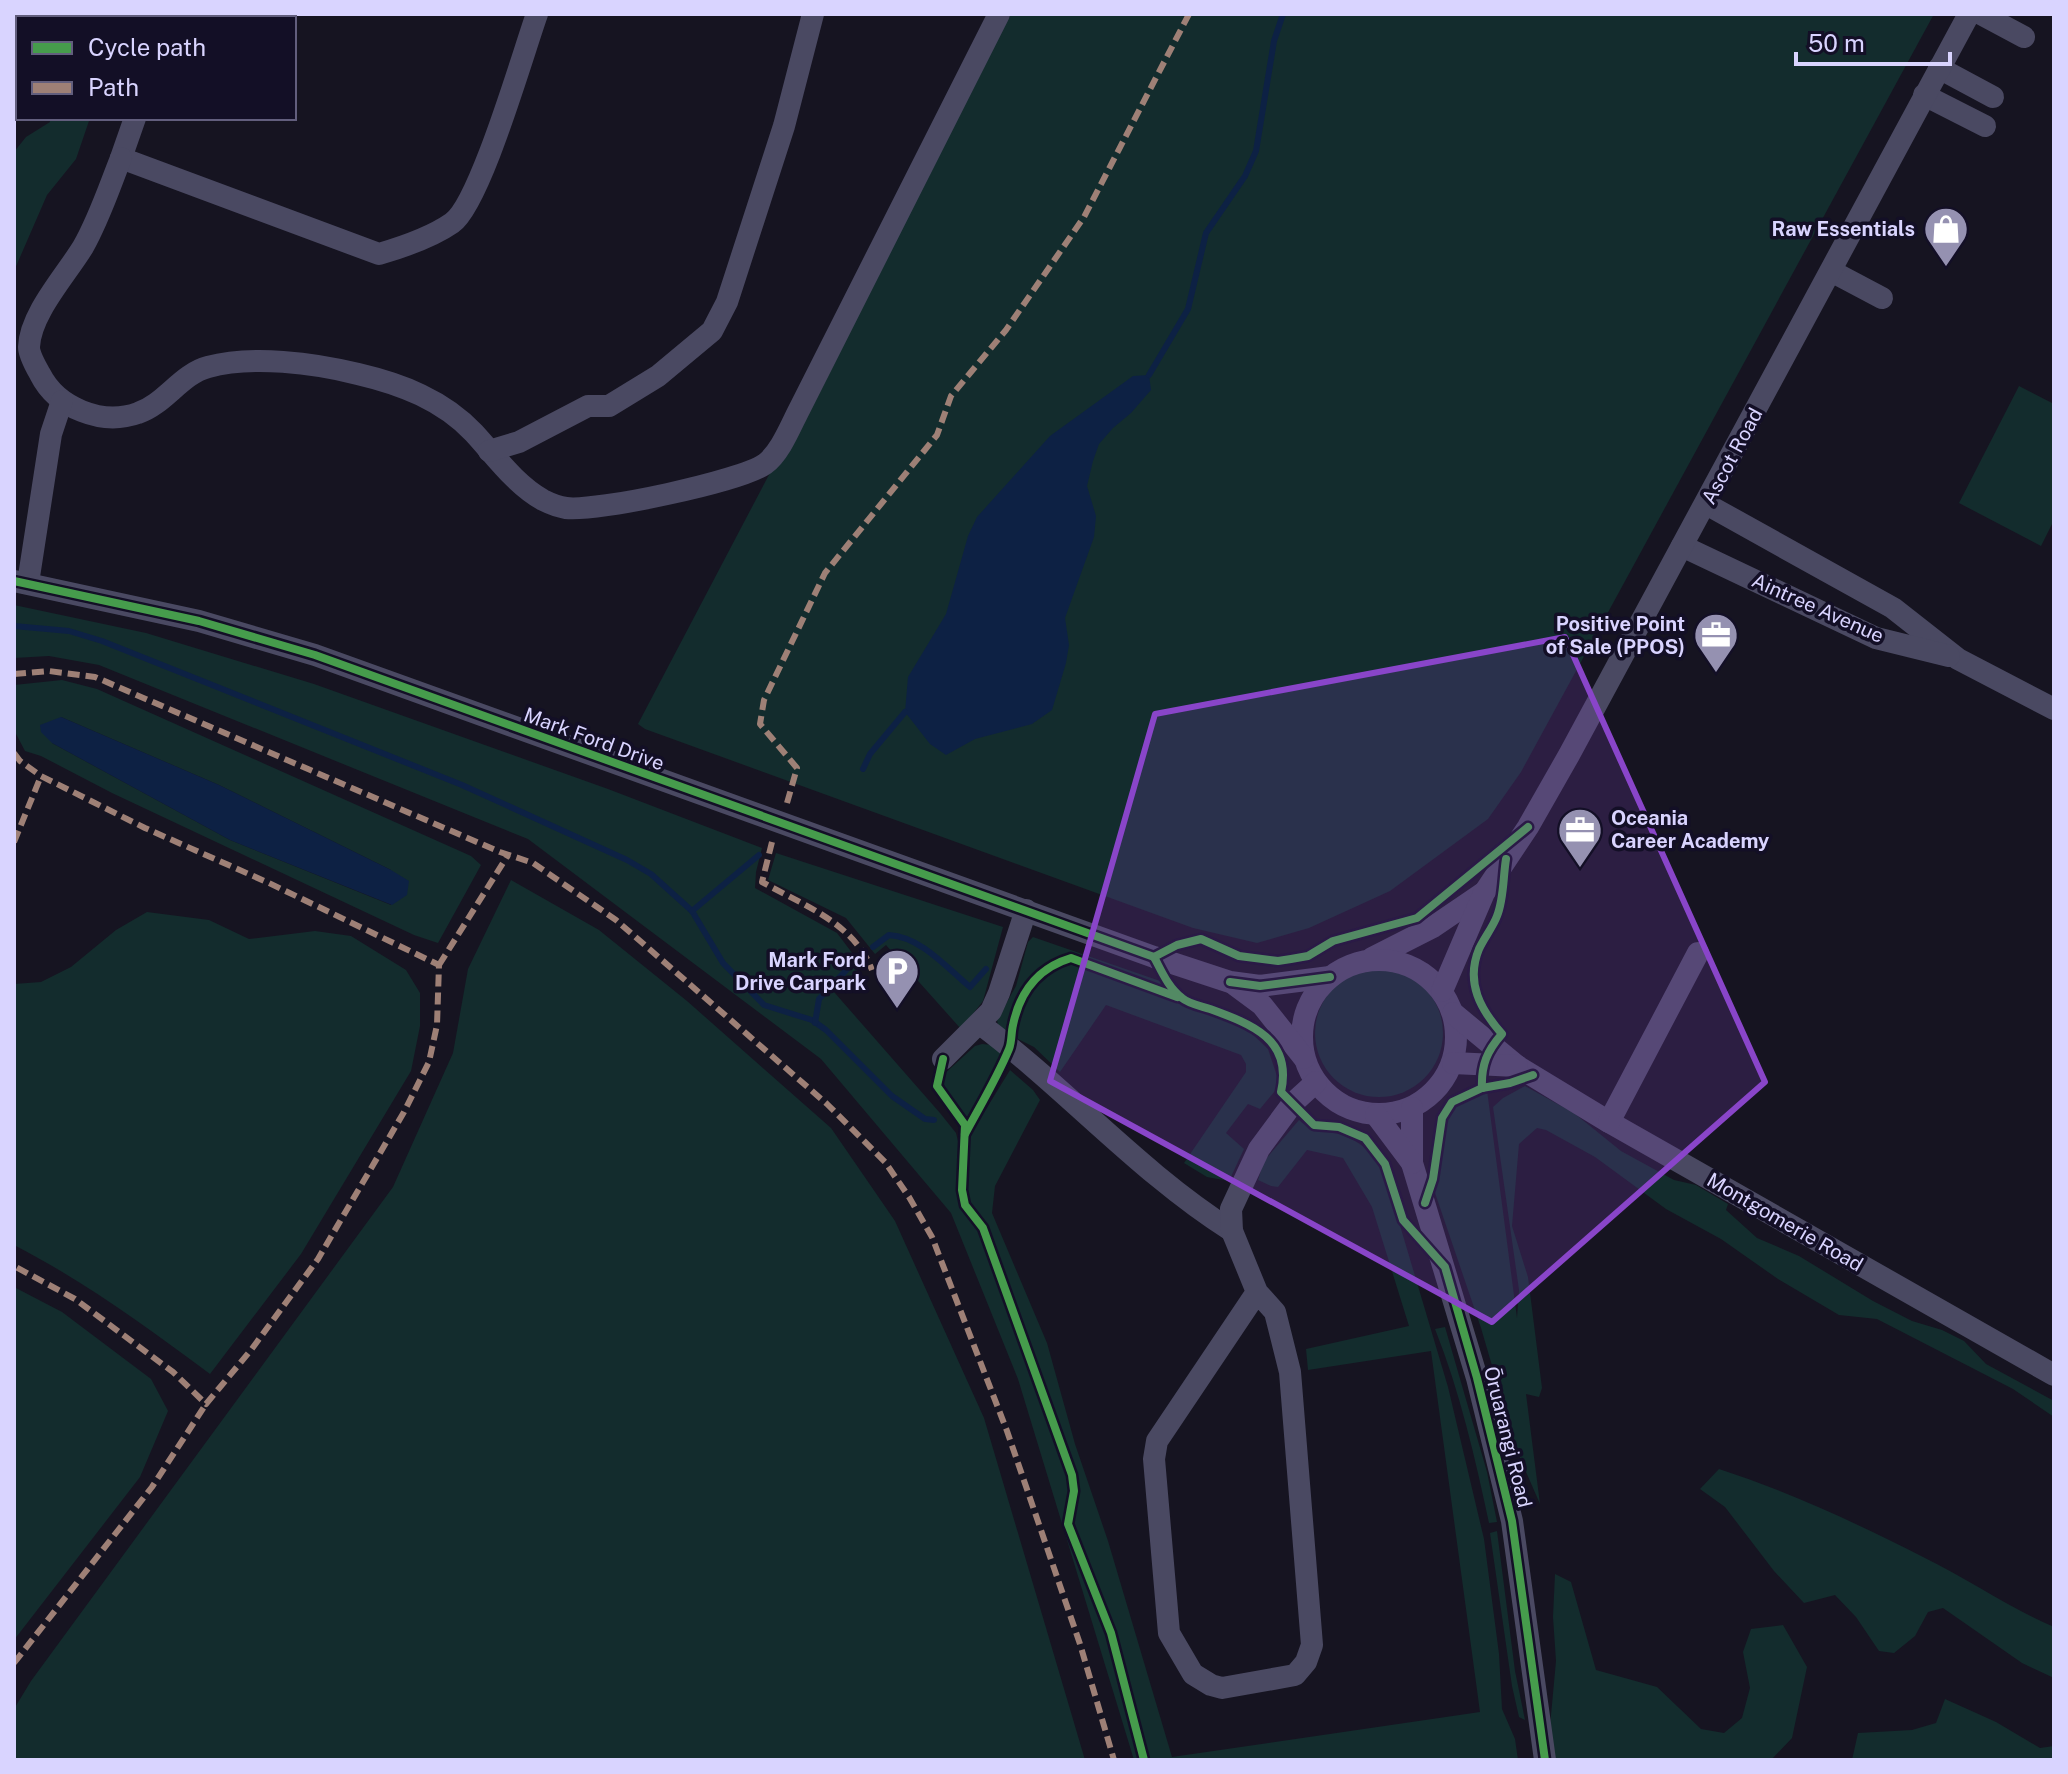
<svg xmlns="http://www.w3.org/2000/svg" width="2068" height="1774" font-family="'Public Sans',sans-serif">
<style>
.green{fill:#132c2d;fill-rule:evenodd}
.water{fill:#0d2144}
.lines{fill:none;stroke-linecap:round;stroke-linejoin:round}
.stream{stroke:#0d2144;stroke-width:6}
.minor{stroke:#4a4962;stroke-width:22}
.quiet{stroke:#9e8076;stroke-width:6;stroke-dasharray:12 6;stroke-linecap:butt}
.cycleway-casing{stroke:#130f26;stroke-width:13}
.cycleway{stroke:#469c4c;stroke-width:8}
.marked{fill:#8945c9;fill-opacity:0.2;stroke:#8945c9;stroke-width:6;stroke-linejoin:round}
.labels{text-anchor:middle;stroke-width:7;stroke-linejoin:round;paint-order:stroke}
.poi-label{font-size:20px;font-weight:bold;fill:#d9d4ff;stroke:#130f26;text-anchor:end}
.street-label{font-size:20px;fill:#d9d4ff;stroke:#130f26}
</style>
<rect width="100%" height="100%" fill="#161421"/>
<!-- green -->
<g class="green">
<path d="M1011,14H1934L1521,772L1488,819L1390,891L1309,928L1257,943L1193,928L645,729L638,724Z"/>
<path d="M49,118H90L76,159L47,195L14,271V152L26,137L50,122Z"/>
<path d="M2019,386L2054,404V520L2041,546L1959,503Z"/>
<path d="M14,605L146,633L314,684L608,789L762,848L756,872L755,888L837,933L862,966L834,992L940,1113L956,1133L962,1157L966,1142L1010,1070L1033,1090L1040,1100L995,1186L992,1213L1047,1343L1075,1444L1108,1541L1172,1757L1480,1712L1431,1351L1308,1370L1306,1349L1409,1326L1372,1207L1343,1158L1307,1150L1278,1187L1271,1186L1258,1180L1264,1161L1299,1120C1309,1129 1315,1128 1328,1131C1364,1140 1374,1153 1388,1185L1448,1387L1484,1539L1499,1654L1502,1709L1515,1739L1518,1760H1134L1018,1379L951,1213L821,1059L528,839L99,665L49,656L14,658Z"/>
<path d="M62,680L97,689L471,856L481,865L438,943L414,935L112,793L41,756L25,751L14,730V685ZM61,717L219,785L391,870V905L230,840L52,743Z"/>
<path d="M776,853L1003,927L983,1001L961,1029L886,945L875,954L846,918L768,880Z"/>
<path d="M511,880L599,930L687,1001L831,1128L895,1221L984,1418L1085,1760H14V1709L31,1681L393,1187L453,1053L468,969Z"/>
<path d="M147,912L209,920L249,939L315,931L351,936L406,970L420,993V1026L411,1071L301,1254L210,1374C147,1327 84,1281 14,1245V984L41,982L71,967L116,930Z"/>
<path d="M1033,937L1163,982L1175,995L1074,955C1029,960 1018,998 1008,1036L999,1029L997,1020L1016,986L1028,942Z"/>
<path d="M1065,962L1243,1025L1268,1049L1278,1079L1275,1091L1260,1109L1248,1104L1226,1133L1244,1149L1229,1181L1207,1177L1184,1163L1246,1072V1064L1241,1055L1106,1005L1060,1072L1034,1047L1016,1038C1024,1002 1032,982 1065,962Z"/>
<circle cx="1379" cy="1033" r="64"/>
<path d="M982,1044L992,1045L1003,1052L968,1120L945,1088L942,1076L975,1046Z"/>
<path d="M1525,1086L1574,1113L1621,1151L1674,1180L1696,1185L1728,1204L1726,1210L1757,1238L1799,1256L1873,1301L1912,1321L1942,1330L1964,1341L1986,1364L2054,1401V1417L2013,1389L1877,1319L1839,1315L1778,1279L1721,1239L1666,1209L1595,1157L1546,1130L1537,1128L1519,1144L1512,1226L1528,1277L1542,1388L1539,1397L1526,1394L1540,1504L1517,1451L1481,1328L1434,1190L1445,1123L1458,1100L1487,1090L1517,1318L1519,1290L1493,1107L1503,1098Z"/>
<path d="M14,1287L62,1312L151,1379L168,1411L140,1477L14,1640Z"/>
<path d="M1445,1327L1487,1472L1497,1522L1489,1523C1475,1457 1460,1392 1435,1329Z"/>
<path d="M1719,1469C1790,1492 1858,1524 1923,1557C1968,1579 2008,1607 2054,1627V1678L2022,1663L1943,1608L1928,1612L1915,1636L1894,1653L1879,1651L1856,1617L1835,1595L1804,1603L1774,1571L1725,1507L1700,1489Z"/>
<path d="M1497,1531L1515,1671L1525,1720L1519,1717L1512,1686L1490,1533Z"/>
<path d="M1555,1574L1571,1582L1596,1670L1657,1687L1701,1729L1724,1733L1742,1718L1750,1688L1743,1652L1751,1629L1783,1625L1807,1667L1792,1738L1771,1760H1555L1550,1726L1556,1661L1553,1617Z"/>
<path d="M1945,1699L1996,1722L2040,1748L2054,1746V1760H1852L1858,1733L1912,1730L1936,1723Z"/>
</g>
<!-- water -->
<g class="water">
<path d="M1149,375L1151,390L1131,413L1113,428L1099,444L1093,461L1087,486L1096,516L1094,537L1065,618L1069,645L1066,663L1052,710L1032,724L975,739L946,755L930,744L905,712L908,677L946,614L968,536L977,517L1050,436L1133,376Z"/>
<path d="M61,717L219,785L391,870L409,881L407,895L392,905L230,840L52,743L41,732L40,725Z"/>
</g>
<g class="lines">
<!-- stream -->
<g class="stream">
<path d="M1149,375L1188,309L1206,233L1245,176L1256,151L1274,41L1283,14"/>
<path d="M14,626L69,631L102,641L462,785L627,860L651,874L692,911L723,963L764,1005L812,1020L826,1030L892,1096L925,1119L934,1120"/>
<path d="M863,769L870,754L905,712"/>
<path d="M692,911L759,855"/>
<path d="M873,947L889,935C921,937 946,967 970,987L986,969"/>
<path d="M815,1023L819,999L852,964"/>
</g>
<!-- minor -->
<g class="minor">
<path d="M1981,14L2024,37"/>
<path d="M59,18L61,14"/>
<path d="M173,18L175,14"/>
<path d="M14,28L18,30"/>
<path d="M1939,68L1993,97"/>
<path d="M1924,95L1985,126"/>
<path d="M14,106L18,98"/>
<path d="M135,118L121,158L379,254C403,247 432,237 452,223C480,204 523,53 537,14"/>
<path d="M121,158C109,188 99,219 83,247C66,275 30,314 29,347C29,355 36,367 40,374C57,408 102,426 138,413C165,404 181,374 208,367C252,355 314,363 358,374C401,384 443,400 474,433C496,457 515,484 543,500C549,503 559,507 566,508C597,512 741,481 765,464C781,452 791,425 800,408L999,14"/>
<path d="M1831,271L1882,298"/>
<path d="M489,451L519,442L588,406H609L658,376L712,331L727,302L784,126L813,14"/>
<path d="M1706,504L1893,608L1958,659L2054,709"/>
<path d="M1682,546L1876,638L1949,656"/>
<path d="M14,581L199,621L315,655L1154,957L1230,982L1260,986L1330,977"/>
<path d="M28,583L51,434L62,401"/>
<path d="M1372,958L1433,927L1483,893"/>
<circle cx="1379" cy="1037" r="77"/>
<path d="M1235,985L1262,1005L1304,1058"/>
<path d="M1442,991L1484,893L1528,827L1569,755L1969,14"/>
<path d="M1453,1013L1517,1066L1609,1122L2054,1375"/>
<path d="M980,1024C1067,1089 1140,1173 1232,1231"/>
<path d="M943,1059L991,1011L999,993L1026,910"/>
<path d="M1453,1063L1517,1066"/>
<path d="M1412,1108V1163L1477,1378L1512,1521L1545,1760"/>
<path d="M1376,1115L1412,1163"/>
<path d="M1609,1122L1698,953"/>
<path d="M1257,1292L1157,1441L1154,1459L1169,1633L1193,1674L1211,1685L1222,1688L1295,1675L1306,1662L1312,1645L1290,1372L1275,1312L1257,1292L1232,1231L1231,1209L1259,1149L1293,1103L1316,1082"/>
</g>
<!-- quiet -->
<g class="quiet">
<path d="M14,674L49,671L95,677L500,852L533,863L616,920L827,1104L885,1162L909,1197L932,1237L1007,1431L1080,1644L1114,1760"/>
<path d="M14,753L20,761L41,776L145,828L269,883L439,965L437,1025L429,1062L404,1112L318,1259L251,1350L206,1404L173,1372L75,1299L14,1266"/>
<path d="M787,803L797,768L760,724L764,700L825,573L937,435L951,396L1006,330L1084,217L1189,14"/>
<path d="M14,842L41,776"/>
<path d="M772,842L762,882C803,905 854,923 872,970"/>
<path d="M439,965L508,855"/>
<path d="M14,1663L152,1487L206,1404"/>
</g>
<!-- cycleway casing -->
<g class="cycleway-casing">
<g id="cycleway">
<path d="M14,581L199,621L315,655L1154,957"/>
<path d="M1154,957C1162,972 1168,987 1182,998C1189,1004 1201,1006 1210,1009C1251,1024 1293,1039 1281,1092L1314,1125L1339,1127L1365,1138L1385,1164L1403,1220L1445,1267L1477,1378L1512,1521L1545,1760"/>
<path d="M1154,957L1177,945L1201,939L1239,956L1278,961L1291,959L1308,956L1333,941L1417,918L1528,827"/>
<path d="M1230,982L1260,986L1330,977"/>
<path d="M943,1059L937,1086L965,1125L962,1190L965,1205L983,1228L1072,1475L1074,1491L1068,1524L1111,1633L1144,1760"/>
<path d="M1482,1088C1481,1065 1487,1051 1502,1034C1481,1010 1465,983 1479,949C1484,938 1493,927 1497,916C1504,899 1503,877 1506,859"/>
<path d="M965,1134C980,1106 997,1078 1009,1049C1012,1042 1011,1033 1013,1025C1020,991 1038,968 1071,958L1177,997"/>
<path d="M1425,1203L1433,1179L1442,1118L1452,1102L1482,1088L1510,1083L1533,1075"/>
</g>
</g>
<!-- cycleway -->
<use href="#cycleway" class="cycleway"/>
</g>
<!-- marked area -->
<path class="marked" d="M1565,637L1765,1082L1492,1322L1050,1081L1155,714Z"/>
<!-- icons -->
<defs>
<g id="shop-pin" transform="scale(2.3)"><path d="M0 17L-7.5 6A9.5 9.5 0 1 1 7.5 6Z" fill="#9591b1" stroke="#130f26"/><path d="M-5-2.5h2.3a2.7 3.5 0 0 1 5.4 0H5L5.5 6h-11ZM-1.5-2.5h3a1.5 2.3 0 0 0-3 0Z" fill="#fff"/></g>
<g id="office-pin" transform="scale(2.3)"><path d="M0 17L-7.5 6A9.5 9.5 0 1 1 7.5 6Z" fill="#9591b1" stroke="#130f26"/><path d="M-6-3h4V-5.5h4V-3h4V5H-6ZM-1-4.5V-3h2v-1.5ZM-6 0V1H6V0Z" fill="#fff"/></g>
<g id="parking-pin" transform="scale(2.3)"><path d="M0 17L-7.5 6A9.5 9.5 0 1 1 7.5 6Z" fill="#9591b1" stroke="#130f26"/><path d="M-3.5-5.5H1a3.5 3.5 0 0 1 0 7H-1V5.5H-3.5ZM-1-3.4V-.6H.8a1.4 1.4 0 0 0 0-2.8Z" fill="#fff"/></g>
</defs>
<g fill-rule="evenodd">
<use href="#shop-pin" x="1946" y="229"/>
<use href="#office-pin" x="1716" y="635"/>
<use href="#office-pin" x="1580" y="830"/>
<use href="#parking-pin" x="897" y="971"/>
</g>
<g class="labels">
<!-- poi labels -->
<g class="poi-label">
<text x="1915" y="236">Raw Essentials</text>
<text x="1685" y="631">Positive Point<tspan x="1685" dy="23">of Sale (PPOS)</tspan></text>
<text x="1611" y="825" text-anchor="start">Oceania<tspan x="1611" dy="23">Career Academy</tspan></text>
<text x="866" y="967">Mark Ford<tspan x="866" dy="23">Drive Carpark</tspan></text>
</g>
<!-- street labels -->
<g class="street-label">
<text transform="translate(1732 456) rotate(-62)" y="7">Ascot Road</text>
<text transform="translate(1818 608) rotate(24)" y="7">Aintree Avenue</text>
<text transform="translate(594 739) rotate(20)" y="7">Mark Ford Drive</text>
<text transform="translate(1785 1222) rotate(30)" y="7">Montgomerie Road</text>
<text transform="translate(1508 1437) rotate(76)" y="7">Ōruarangi Road</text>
</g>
</g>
<!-- border -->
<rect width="2068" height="1774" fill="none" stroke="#d9d4ff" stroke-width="32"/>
<!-- legend -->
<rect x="16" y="16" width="280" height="104" fill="#130f26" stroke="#625e7d" stroke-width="2"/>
<rect x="32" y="42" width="40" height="12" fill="#469c4c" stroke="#625e7d" stroke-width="2"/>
<text x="88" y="56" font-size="24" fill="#d9d4ff">Cycle path</text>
<rect x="32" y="82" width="40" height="12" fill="#9e8076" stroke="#625e7d" stroke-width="2"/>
<text x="88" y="96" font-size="24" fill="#d9d4ff">Path</text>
<!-- scale -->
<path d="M1796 52v12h154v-12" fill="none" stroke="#d9d4ff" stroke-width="4"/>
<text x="1808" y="52" font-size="24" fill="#d9d4ff" stroke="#130f26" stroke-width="6" paint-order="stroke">50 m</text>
</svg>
